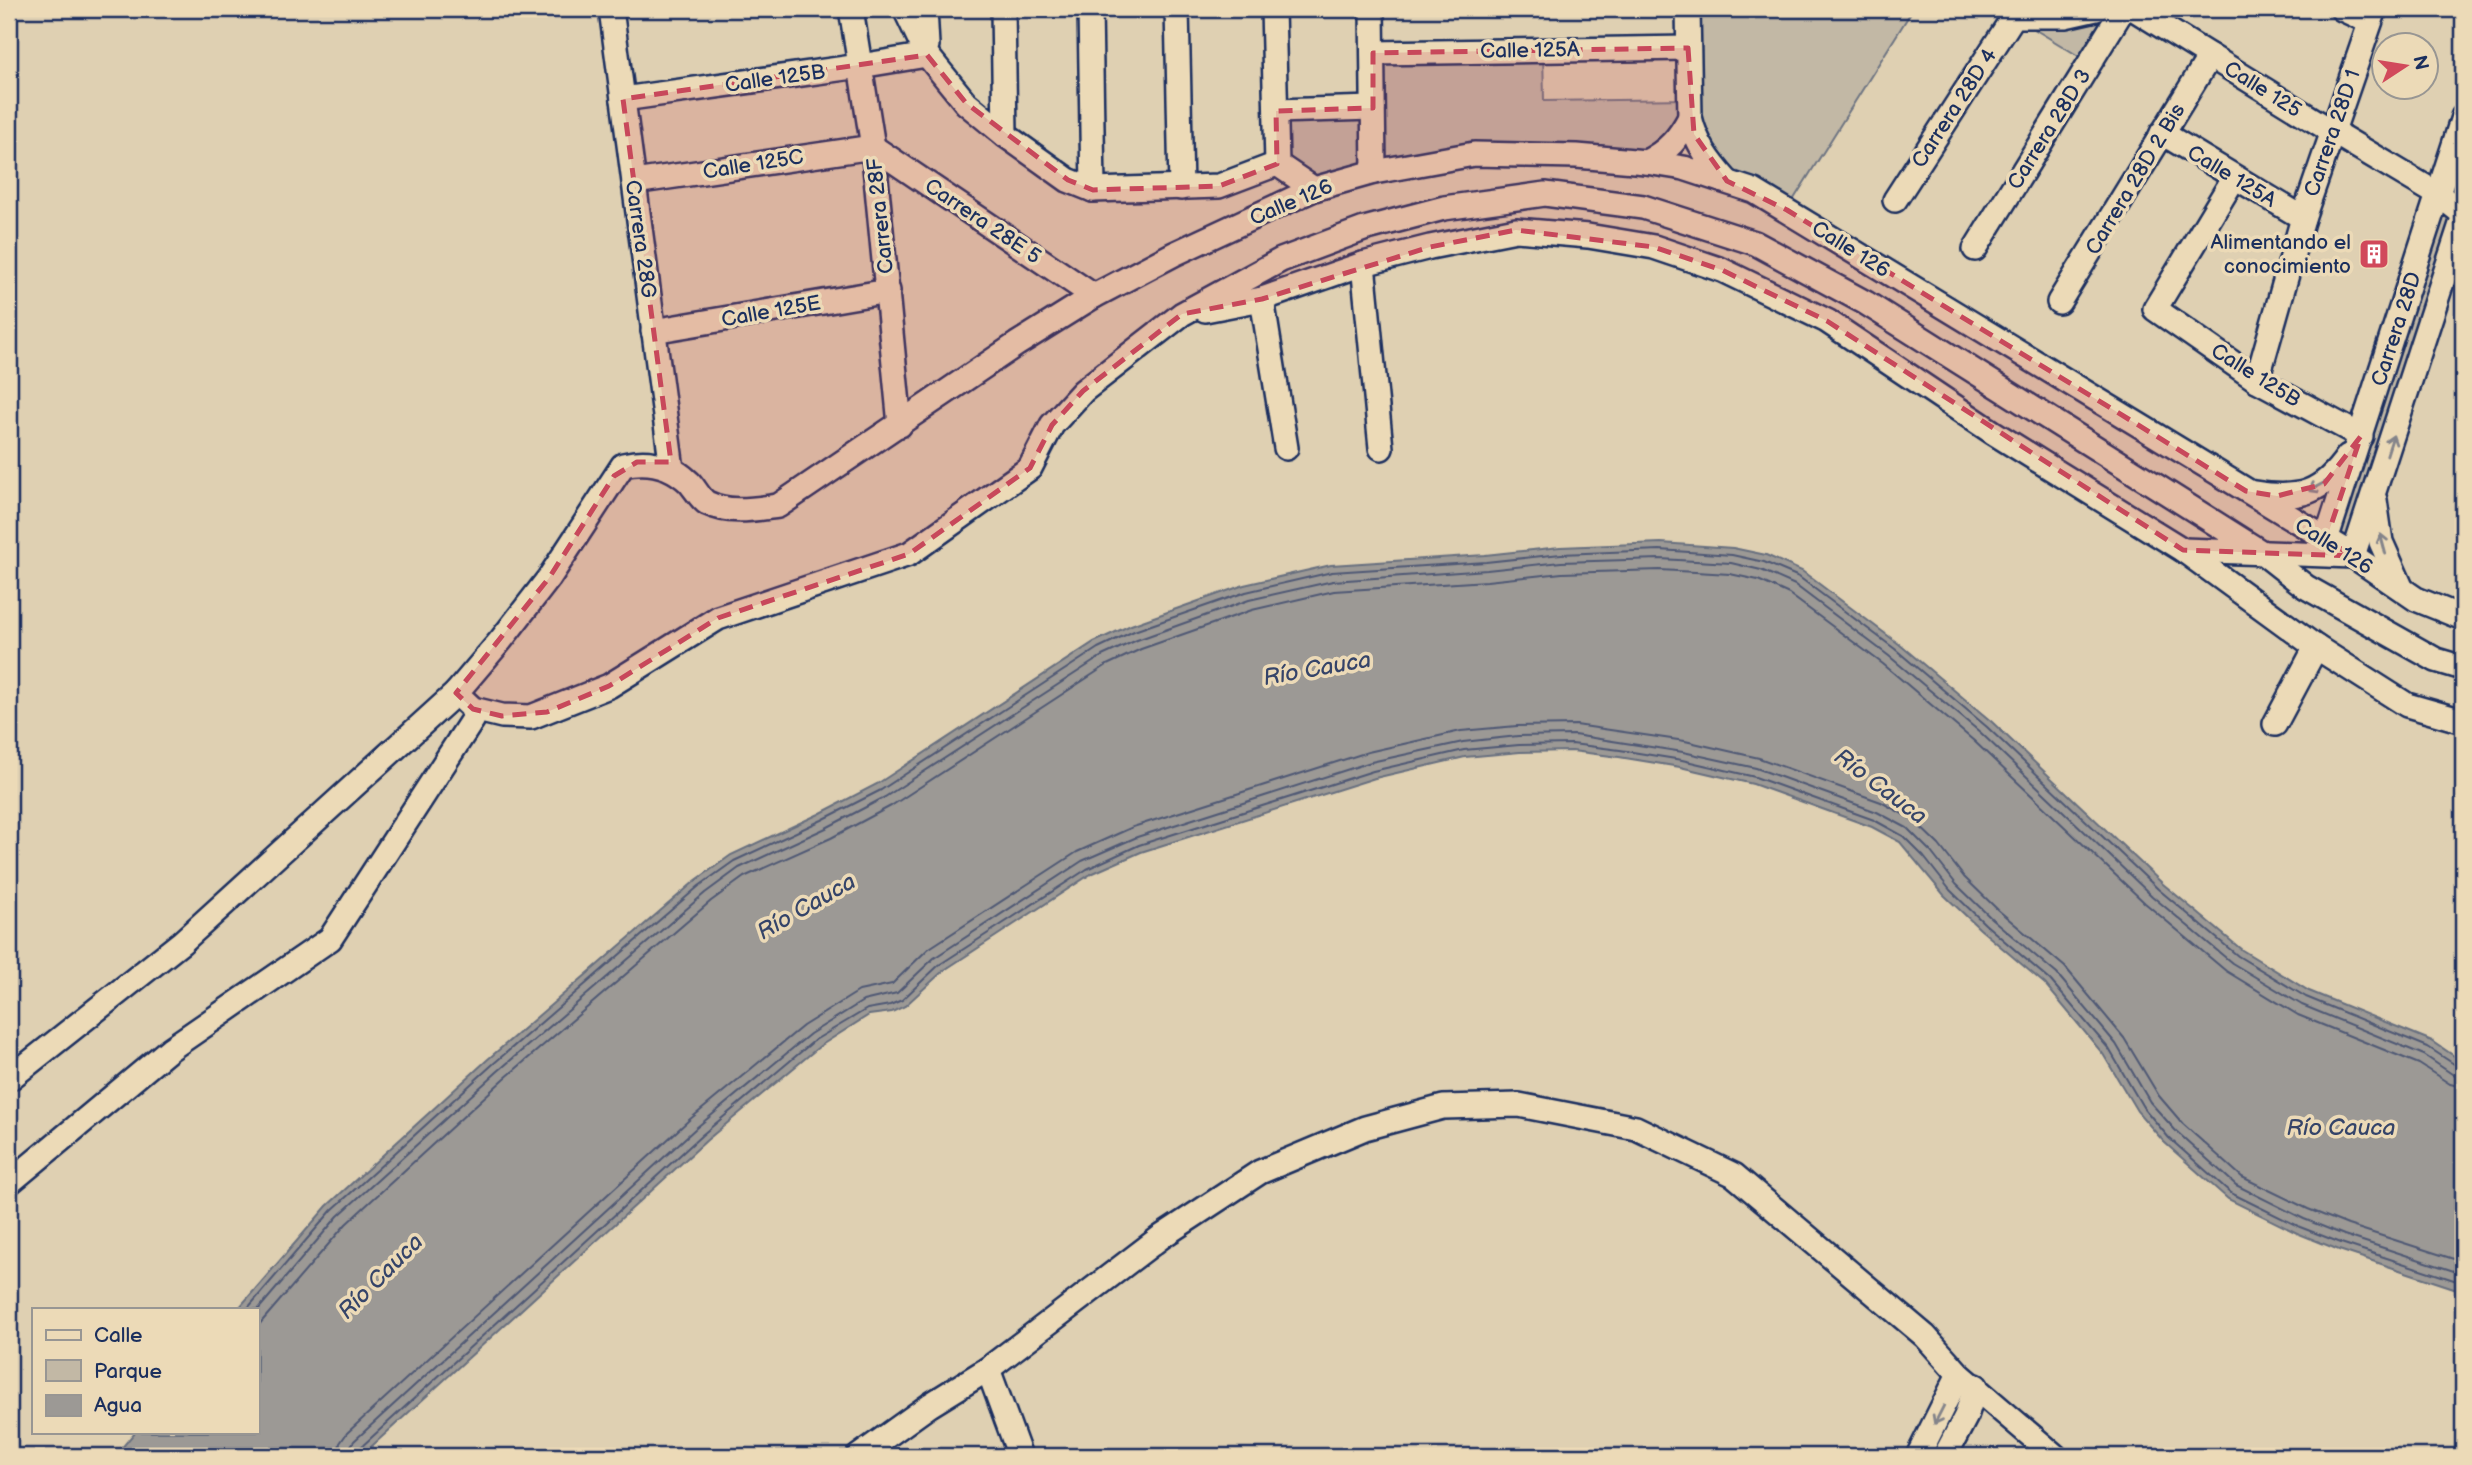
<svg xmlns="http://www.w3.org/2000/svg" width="2472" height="1465" font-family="'Balsamiq Sans',sans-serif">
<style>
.green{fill:#c2b8a5;stroke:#6e7482;stroke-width:2}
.water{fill:#9c9995;stroke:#686f7f;stroke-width:2}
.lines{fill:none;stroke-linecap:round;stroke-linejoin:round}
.shore{stroke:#4f5974;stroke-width:2}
.minor-casing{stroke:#1b2f5e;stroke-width:28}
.minor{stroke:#ecdab7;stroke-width:23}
.oneway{stroke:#84848a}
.marked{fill:#c8485b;fill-opacity:0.2;stroke:#c8485b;stroke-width:5;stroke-dasharray:14 9;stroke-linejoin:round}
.labels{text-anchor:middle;stroke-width:7;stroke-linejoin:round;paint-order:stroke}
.street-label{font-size:21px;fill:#1b2f5e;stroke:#ecdab7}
.poi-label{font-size:21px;fill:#1b2f5e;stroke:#ecdab7;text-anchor:end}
.water-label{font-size:23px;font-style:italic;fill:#354469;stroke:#ecdab7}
</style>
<rect width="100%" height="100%" fill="#dfd0b2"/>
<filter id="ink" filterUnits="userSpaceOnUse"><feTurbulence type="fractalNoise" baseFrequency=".0143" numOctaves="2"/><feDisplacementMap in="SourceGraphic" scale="14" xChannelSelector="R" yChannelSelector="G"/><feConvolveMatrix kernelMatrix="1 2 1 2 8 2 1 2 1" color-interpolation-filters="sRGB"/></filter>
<g filter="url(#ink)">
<!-- green -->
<g class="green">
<path d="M1688,9H1913L1787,210L1727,181L1694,134L1660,155L1474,154L1314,189L1277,164L1276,111L1373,108V53L1543,50L1544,101L1689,99Z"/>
<path d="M2001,9H2123L2090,63Z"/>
<path d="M2463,117V218L2353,556L2326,540Z"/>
</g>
<!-- water -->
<path class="water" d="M1661,543L1733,548L1766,555L1802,571L1899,644L1992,722L2163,884L2242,950L2309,991L2432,1041L2463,1062V1291L2339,1250L2297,1233L2228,1199L2164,1142L2137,1111L2103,1054L2045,984L1980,929L1944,895L1900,842L1872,827L1753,784L1680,767L1619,757L1572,751L1520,752L1465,757L1375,778L1141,852L1091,874L943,971L905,1006L892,1012L869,1015L820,1046L707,1140L361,1456H115L135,1432H257V1309H238L327,1206L487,1060L695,881L731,855L819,814L877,784L1094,642L1131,625L1244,585L1331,565L1485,555L1560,547Z"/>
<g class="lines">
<!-- shore -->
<g class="shore">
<path d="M247,1309L332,1210L492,1065L699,886L734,861L822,820L881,790L1098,648L1134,631L1246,592L1332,572L1486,562L1561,554L1660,550L1732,555L1764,562L1799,577L1895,649L1987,727L2158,889L2238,956L2306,997L2428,1047L2457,1066L2463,1067"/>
<path d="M257,1311L338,1216L497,1072L705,893L739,868L826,828L885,797L1102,656L1137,640L1249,600L1333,581L1487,570L1561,562L1660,559L1731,563L1761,570L1795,585L1889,656L1981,733L2152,896L2232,963L2302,1005L2424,1055L2452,1074L2463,1076"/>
<path d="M257,1327L346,1224L504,1079L711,901L744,877L831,838L891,806L1107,665L1141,649L1252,610L1334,591L1487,581L1562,573L1660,570L1730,574L1758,580L1789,594L1883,664L1974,741L2145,903L2226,971L2298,1015L2419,1064L2450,1084L2463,1087"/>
<path d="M338,1456L340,1443L347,1433L689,1120L803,1026L859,991L892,984L928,949L1077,852L1133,827L1368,752L1461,731L1517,726L1576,725L1685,741L1759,758L1881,802L1912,819L1939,845L1964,877L1998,910L2065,967L2124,1038L2159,1096L2183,1124L2242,1177L2308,1209L2348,1225L2463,1262"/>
<path d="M348,1456L350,1447L354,1441L696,1128L810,1034L863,1001L897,993L934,958L1082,861L1137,837L1371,762L1463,742L1518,736L1574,735L1683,752L1756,768L1877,812L1907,828L1931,852L1956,884L1991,918L2057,974L2116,1044L2150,1102L2176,1131L2236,1185L2304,1219L2344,1235L2463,1274"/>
<path d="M357,1456L360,1448L702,1135L815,1040L867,1009L890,1005L902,1000L939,965L1087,869L1139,845L1373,771L1464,750L1519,745L1572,744L1620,750L1682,760L1755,777L1874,820L1903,836L1924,857L1950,890L1985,924L2050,980L2109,1049L2143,1107L2169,1138L2231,1193L2300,1227L2341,1243L2463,1283"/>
</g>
<!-- minor casing -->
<g class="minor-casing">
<g id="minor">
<path d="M611,9L672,469"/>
<path d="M851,9L873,147L900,425"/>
<path d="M905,9L927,55L966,103L1005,135L1068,180L1093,190L1219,186L1277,164"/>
<path d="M925,9L927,45"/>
<path d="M1003,9L1005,135"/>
<path d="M1090,9L1093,190"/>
<path d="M1177,9L1181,188"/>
<path d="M1273,9L1277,164"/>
<path d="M1372,9L1374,172"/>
<path d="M1688,9L1690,117C1696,143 1709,161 1727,181"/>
<path d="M2134,9L2333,132L2439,195L2463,214"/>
<path d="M2342,9L2370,22"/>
<path d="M1373,53L1688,48"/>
<path d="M623,99L860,66L927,55"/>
<path d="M1276,111L1373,108"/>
<path d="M2162,133L2303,218"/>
<path d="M1646,162C1668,151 1679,138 1690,117"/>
<path d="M1277,164L1314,189"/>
<path d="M2234,178L2155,309L2257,380L2361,436"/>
<path d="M634,182L873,147L1094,296"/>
<path d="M1895,200L2014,16H2065L2096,9"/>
<path d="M1975,249L2123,9"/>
<path d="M1363,264L1381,448"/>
<path d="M1262,299L1286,448"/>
<path d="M2059,302L2210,56"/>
<path d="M1205,310L1262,299L1363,264L1430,247L1516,230L1588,236L1654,247L1722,270L1827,321L1994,433L2183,550L2316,647L2407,705L2463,721"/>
<path d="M653,331L888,291"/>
<path d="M2257,380L2303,218L2375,9"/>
<path d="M2255,493C2299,500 2322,494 2348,456"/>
<path d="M2375,500L2381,542L2401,587"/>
<path d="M2326,540L2463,117"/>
<path d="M2183,550L2353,556"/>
<path d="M2353,556L2463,218"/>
<path d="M456,693L473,709L502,716L531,717L609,686L718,618L909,554L1030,468L1052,425L1083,391L1182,314L1281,260L1364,229L1444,208L1545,194L1643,207L1755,243L1866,303L2264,554L2306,587L2436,660L2463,668"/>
<path d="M2275,724L2316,647"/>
<path d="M9,1079L182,942L456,693L501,640L549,578L623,465C648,459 670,464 689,482C695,488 700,499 707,503C730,514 754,509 778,506L1017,344L1094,296L1174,254L1314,189L1374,172L1474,154L1577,156L1646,162L1684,168L1754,191L2343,549L2416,599L2463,618"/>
<path d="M9,1183L170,1049L330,939L473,719V709"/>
<path d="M988,1369L1020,1456"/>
<path d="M859,1456L930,1405L988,1369L1161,1237L1260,1172L1365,1128L1443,1107L1519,1105L1636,1128L1734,1175L1925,1336L1959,1374L2055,1456"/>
<path d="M1918,1456L1959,1374"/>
<path d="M1945,1456L1966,1416L1976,1386"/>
</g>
</g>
<!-- minor -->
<use href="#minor" class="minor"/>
</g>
<!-- one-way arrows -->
<defs><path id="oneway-shaft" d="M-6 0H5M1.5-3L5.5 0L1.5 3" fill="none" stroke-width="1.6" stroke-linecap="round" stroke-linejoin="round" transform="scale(1.75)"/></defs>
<g class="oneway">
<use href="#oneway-shaft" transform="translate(2390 445) rotate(-72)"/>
<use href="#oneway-shaft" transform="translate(2318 486) rotate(152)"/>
<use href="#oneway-shaft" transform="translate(2383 544) rotate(-105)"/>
<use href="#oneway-shaft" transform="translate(1939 1415) rotate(117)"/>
</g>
</g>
<!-- marked area -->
<path class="marked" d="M1688,48L1694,134L1727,181L1787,210L2246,491L2277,496L2324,484L2361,436L2326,540L2353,556L2183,550L1827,321L1722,270L1654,247L1516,230L1430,247L1262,299L1182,314L1083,391L1052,425L1030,468L909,554L718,618L609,686L547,712L502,716L473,709L456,693L549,578L614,476L637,462H671L623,99L927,55L966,103L1068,180L1093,190L1219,186L1277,164L1276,111L1373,108V53Z"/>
<!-- icons -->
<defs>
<g id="building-square" transform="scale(1.575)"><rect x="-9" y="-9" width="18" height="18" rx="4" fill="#d1495b" stroke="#ecdab7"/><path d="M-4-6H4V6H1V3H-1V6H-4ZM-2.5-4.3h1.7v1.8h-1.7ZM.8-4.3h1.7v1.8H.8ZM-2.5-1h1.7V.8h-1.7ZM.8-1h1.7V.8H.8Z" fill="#fff"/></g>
</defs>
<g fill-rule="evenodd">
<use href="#building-square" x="2374" y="254"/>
</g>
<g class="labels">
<!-- street labels -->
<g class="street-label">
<text transform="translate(1530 50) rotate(-1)" y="7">Calle 125A</text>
<text transform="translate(775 78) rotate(-8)" y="7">Calle 125B</text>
<text transform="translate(2263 89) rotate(32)" y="7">Calle 125</text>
<text transform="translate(1954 108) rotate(-57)" y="7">Carrera 28D 4</text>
<text transform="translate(2049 129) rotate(-58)" y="7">Carrera 28D 3</text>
<text transform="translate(2332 133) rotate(-71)" y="7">Carrera 28D 1</text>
<text transform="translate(753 164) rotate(-9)" y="7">Calle 125C</text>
<text transform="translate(2232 176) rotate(31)" y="7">Calle 125A</text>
<text transform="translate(2135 179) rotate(-59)" y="7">Carrera 28D 2 Bis</text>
<text transform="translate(1291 202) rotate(-23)" y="7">Calle 126</text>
<text transform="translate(880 216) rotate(-96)" y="7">Carrera 28F</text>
<text transform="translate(983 221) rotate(34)" y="7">Carrera 28E 5</text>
<text transform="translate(641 239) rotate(82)" y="7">Carrera 28G</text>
<text transform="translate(1851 249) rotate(32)" y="7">Calle 126</text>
<text transform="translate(771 311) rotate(-10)" y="7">Calle 125E</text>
<text transform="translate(2396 329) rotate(-72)" y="7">Carrera 28D</text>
<text transform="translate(2256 375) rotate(32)" y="7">Calle 125B</text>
<text transform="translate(2334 546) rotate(32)" y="7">Calle 126</text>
</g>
<!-- poi labels -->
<g class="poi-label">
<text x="2351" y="249">Alimentando el<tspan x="2351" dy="24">conocimiento</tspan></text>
</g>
<!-- water labels -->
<g class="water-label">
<text transform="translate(1317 668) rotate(-10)" y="8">Río Cauca</text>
<text transform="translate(1881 786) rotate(37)" y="8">Río Cauca</text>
<text transform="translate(806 906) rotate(-30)" y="8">Río Cauca</text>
<text x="2341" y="1135">Río Cauca</text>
<text transform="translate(380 1276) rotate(-45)" y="8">Río Cauca</text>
</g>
</g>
<!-- margin -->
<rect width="2472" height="1465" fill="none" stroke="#ecdab7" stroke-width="35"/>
<rect x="18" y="18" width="2437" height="1430" fill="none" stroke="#1b2f5e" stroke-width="2.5" filter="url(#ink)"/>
<!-- legend -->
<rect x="32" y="1308" width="228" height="126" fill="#ecdab7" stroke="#989693" stroke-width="2"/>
<rect x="46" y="1330" width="35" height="10" fill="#ecdab7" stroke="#989693" stroke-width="2"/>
<text x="94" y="1342" font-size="21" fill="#1b2f5e">Calle</text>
<rect x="46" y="1360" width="35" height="21" fill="#c2b8a5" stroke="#989693" stroke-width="2"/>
<text x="94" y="1378" font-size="21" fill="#1b2f5e">Parque</text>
<rect x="46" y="1395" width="35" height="21" fill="#9c9995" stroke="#989693" stroke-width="2"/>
<text x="94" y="1412" font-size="21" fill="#1b2f5e">Agua</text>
<!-- north arrow -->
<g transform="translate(2405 66) rotate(78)"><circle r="33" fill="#ecdab7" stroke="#989693" stroke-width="2"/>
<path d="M0-5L12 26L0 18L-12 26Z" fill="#d1495b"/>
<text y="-10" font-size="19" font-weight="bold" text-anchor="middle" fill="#1b2f5e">N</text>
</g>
</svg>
